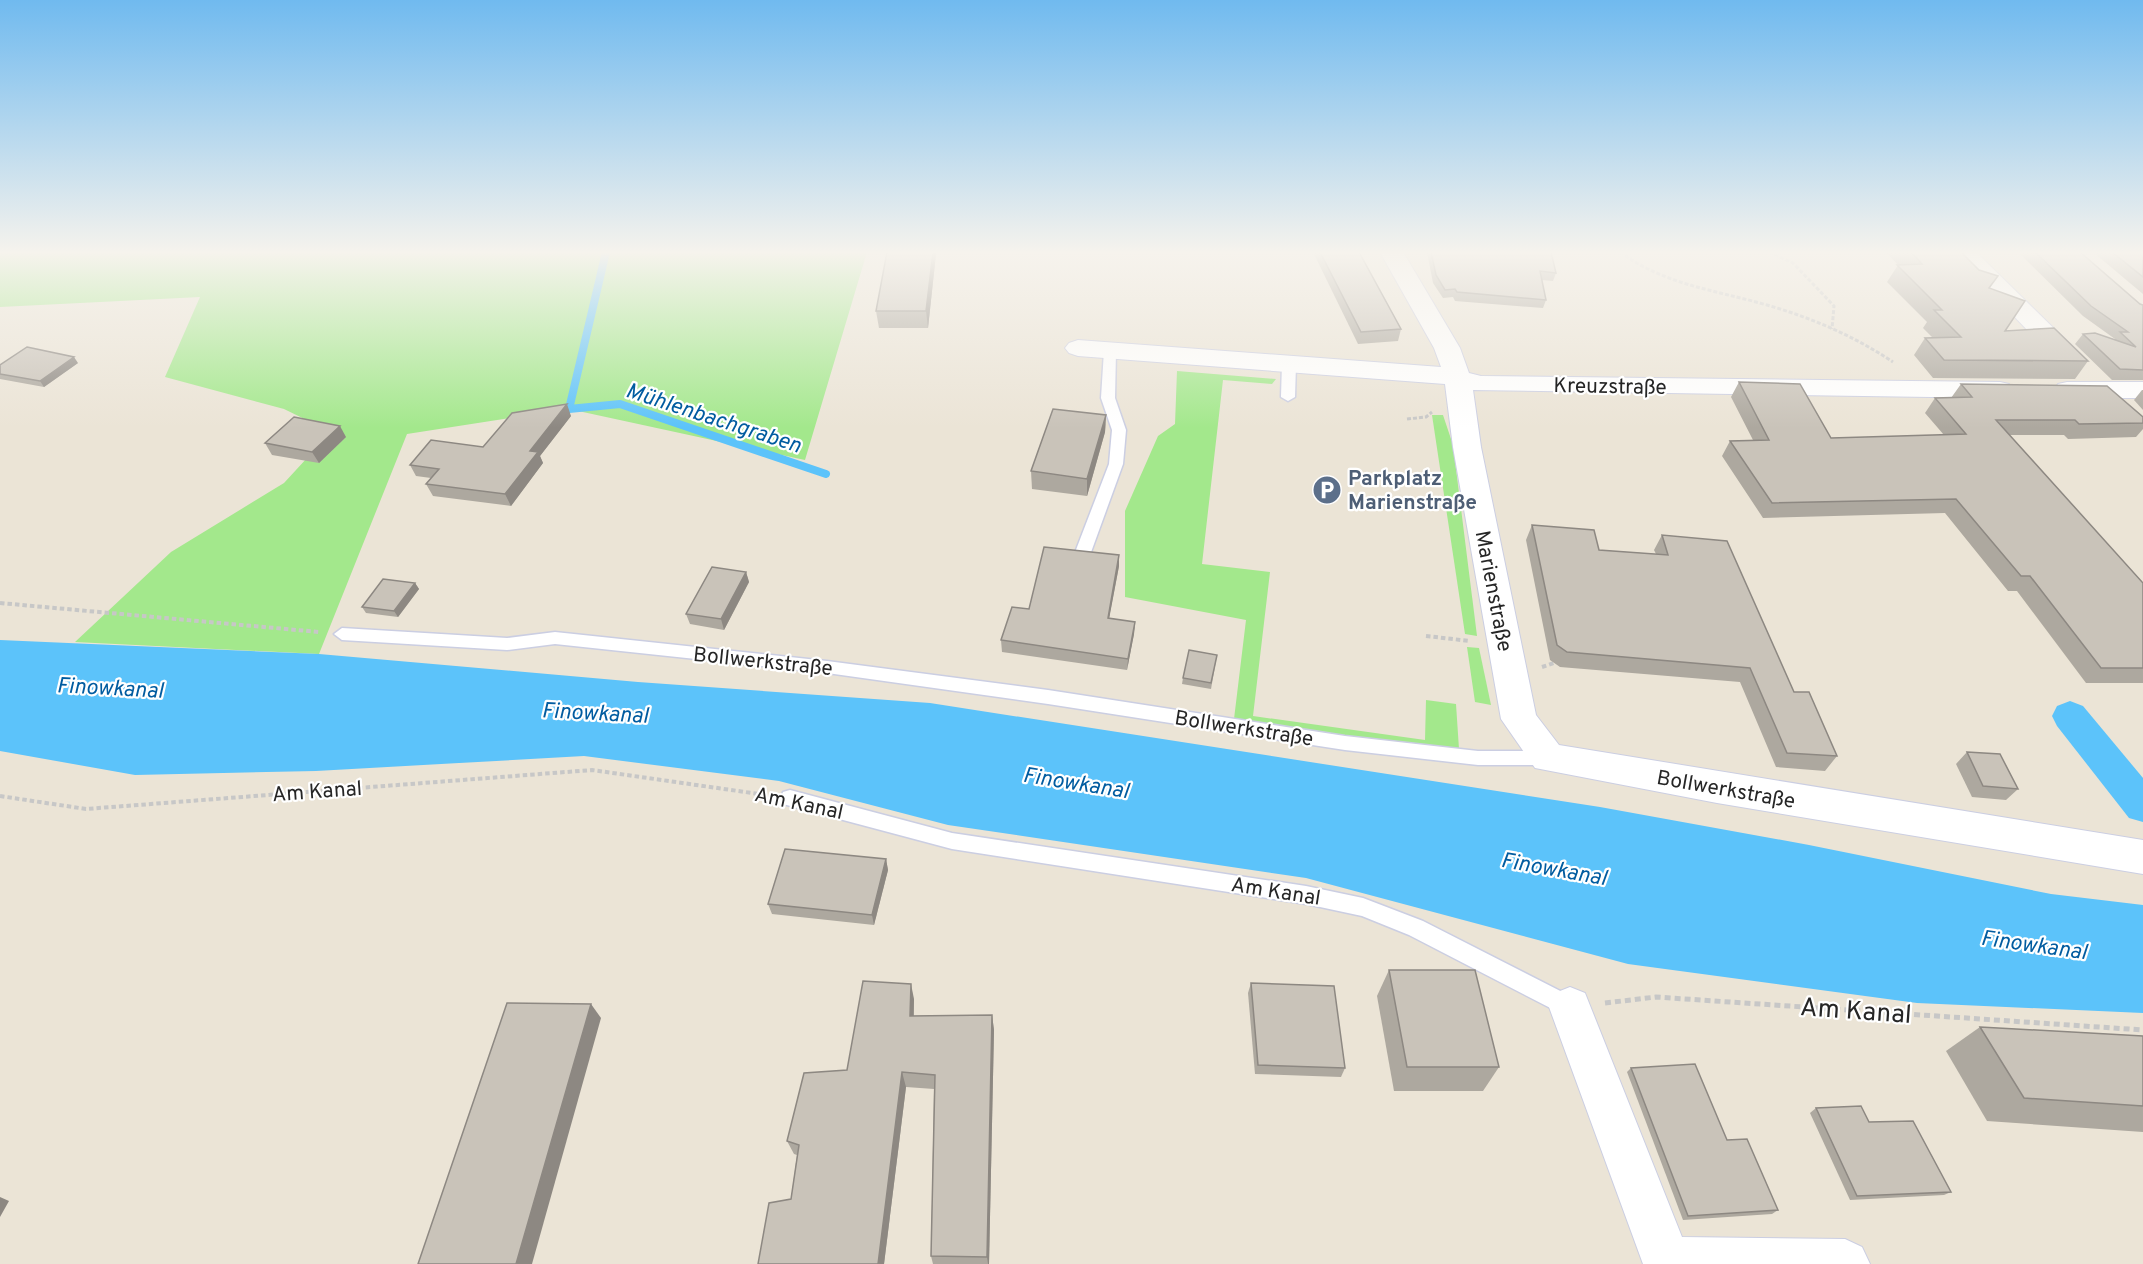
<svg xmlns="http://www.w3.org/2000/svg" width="2143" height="1264" font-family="Overpass,sans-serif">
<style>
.green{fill:#a3e88c}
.water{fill:#5cc3fa}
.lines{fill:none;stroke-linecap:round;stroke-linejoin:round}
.stream{stroke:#5cc3fa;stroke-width:8}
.canal{fill:#5cc3fa;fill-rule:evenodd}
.lane-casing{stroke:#cbcee2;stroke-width:3}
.street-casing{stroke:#cbcee2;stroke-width:2}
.path-far2{stroke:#c7c7c7;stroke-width:3;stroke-dasharray:4 2;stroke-linecap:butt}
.path-far1{stroke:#c7c7c7;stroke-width:4;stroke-dasharray:4.5 3;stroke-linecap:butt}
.path{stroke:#c7c7c7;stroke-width:5;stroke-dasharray:6 4;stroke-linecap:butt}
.lane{fill:#fff;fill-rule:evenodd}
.street{fill:#fff;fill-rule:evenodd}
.wall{fill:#ada89f}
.shaded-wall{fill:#8d8882}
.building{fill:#c9c3b9;stroke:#8d8882;stroke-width:1.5}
.labels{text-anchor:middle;stroke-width:4.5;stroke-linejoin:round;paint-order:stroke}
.street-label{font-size:21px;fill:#262626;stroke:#fff}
.service-label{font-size:21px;font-weight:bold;fill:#4e5e75;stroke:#fff;text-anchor:start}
.water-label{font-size:22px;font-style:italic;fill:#015ca0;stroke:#fff}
.near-street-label{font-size:26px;fill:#262626;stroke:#fff}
</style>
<rect width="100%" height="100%" fill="#ebe4d6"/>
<!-- green -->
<g class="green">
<path d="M0,252H867L805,460L569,409L407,434L319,654L75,642L171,552L284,483L331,432L284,409L165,377L200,297L0,307Z"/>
<path d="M1177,371L1276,379L1272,384L1223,380L1202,564L1270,572L1253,716L1425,740L1426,700L1456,704L1459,749L1359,738L1234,719L1246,620L1125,597V511L1158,436L1175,424Z"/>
<path d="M1432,415H1443L1453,445L1477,636L1465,634Z"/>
<path d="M1467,647L1479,648L1491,705L1475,702Z"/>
</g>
<!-- water -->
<path class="water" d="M0,640L319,654L638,682L930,703L1600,807L1809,845L2051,894L2143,905V1013L1917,1003L1628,964L1306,878L948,825L779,781L584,756L316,771L135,775L0,751Z"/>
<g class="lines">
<!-- stream -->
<path class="stream" d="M606,252L569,409L620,404L826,474"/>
<!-- canal -->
<path class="canal" d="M2070,701L2083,706L2143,778V822L2129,818L2057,726L2052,716L2057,706Z"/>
<!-- lane casing -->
<g class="lane-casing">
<g id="lane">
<path d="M1110,347L1116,351L1115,398L1126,430L1123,464L1090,555L1082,560L1074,555L1109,464L1112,430L1101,398L1104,351Z"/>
<path d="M1289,360L1296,364L1295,397L1288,401L1281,397L1282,364Z"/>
<path d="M342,628L507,638L555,632L827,661L1048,690L1345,736L1478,751H1548L1554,753L1557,758L1554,763L1548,765H1478L1345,750L1048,704L827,673L555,644L507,650L342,640L334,634Z"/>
<path d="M790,790L952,833L1306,886L1363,898L1423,921L1578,1000L1581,1007L1578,1014L1570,1017L1562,1014L1409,935L1362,916L1306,904L952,849L783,804L781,798L783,792Z"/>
</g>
</g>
<!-- street casing -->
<g class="street-casing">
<g id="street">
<path d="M1380,252H1403L1460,348L1469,373L1481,376L2000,382L2009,384L2013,390L2009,396L2000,398L1473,390L1481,447L1536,715L1559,745L2143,840V874L1717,803L1535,768L1501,719L1453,447L1445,384L1078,356L1069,353L1065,348L1069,343L1078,340L1441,367L1434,348Z"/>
<path d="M1952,252H1976L2081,355L2085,361L2081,367L2072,369L2063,367Z"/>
<path d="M2067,382H2143V398H2067L2058,396L2054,390L2058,384Z"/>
<path d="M1570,987L1585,993L1682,1237L1845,1239L1862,1247L1870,1264H1643L1549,1007L1555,993Z"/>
</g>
</g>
<!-- path-far2 -->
<g class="path-far2">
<path d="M1620,252C1665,285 1715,290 1767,305C1812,318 1854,336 1893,362"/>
<path d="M1769,252L1793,263L1834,306L1832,329"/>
<path d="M1407,419L1426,417L1432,412"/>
</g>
<!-- path-far1 -->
<g class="path-far1">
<path d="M0,603L319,632"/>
<path d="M1426,636L1470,641"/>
<path d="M1542,667L1554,663"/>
<path d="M0,796L86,809L592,770L766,795"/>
</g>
<!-- path -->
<path class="path" d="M1605,1003L1656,997L2143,1030"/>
<!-- lane -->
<use href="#lane" class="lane"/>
<!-- street -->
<use href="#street" class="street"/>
</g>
<!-- wall -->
<g class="wall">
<path d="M1313,252H1359L1401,329L1398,341L1358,344Z"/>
<path d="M1427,252H1551L1556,273L1553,281L1542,280L1546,300L1543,308L1455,301L1453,297L1443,298L1433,283Z"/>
<path d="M1886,252H1961L1990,289L2005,331L2088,361L2075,379L1933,378L1914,355L1925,338H1933L1923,328L1927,322L1887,282L1898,265Z"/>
<path d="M2018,252H2080L2140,304L2143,305V380H2112L2075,344L2083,334L2114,340L2115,339L2083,316Z"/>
<path d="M2093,252H2143V294Z"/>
<path d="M936,254L928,328H879L876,311Z"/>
<path d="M78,363L44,387L0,379V365Z"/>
<path d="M1739,382L1831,438L1944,435L1925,413L1935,398H1951L1961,384L2143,417V429L2136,437L2068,439L2064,435H2009L2143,583V683H2086L2017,591H2008L1945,513L1763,518L1722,456L1730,441L1753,440L1731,397Z"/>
<path d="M2142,390H2143V410L2134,400Z"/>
<path d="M1106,415L1105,432L1087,496L1032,489L1031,471Z"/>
<path d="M571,416L540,456L543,463L511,506L433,496L426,484L431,478L416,476L410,465L483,447Z"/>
<path d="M346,437L319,463L272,455L265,443Z"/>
<path d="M1532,525L1599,550L1656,554L1654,550L1662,535L1794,692L1837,756L1825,771L1776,767L1740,682L1560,667L1550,660L1526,540Z"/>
<path d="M1119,555V566L1109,618L1135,622L1134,634L1127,670L1002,652L1001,640L1029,609Z"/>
<path d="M746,572L749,582L724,630L690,624L686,614Z"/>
<path d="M415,583L419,589L398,617L366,613L362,607Z"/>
<path d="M1217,655L1211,689L1182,684L1183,678Z"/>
<path d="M1967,752L2018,789L2006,800L1972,797L1956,764Z"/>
<path d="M886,859L888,870L874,925L772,914L768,904Z"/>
<path d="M1389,970L1499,1067L1483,1091H1394L1377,996Z"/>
<path d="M1251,983L1345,1068L1341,1077L1255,1074L1248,993Z"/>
<path d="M914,999V1016L992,1015L994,1030L989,1264H933L931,1256L934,1089L906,1087L884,1264H758L791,1199L797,1155L794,1154L787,1141L847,1070Z"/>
<path d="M1980,1027L2143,1036V1132L1987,1121L1946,1051Z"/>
<path d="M1631,1068L1727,1140L1778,1210L1772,1214L1683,1220L1627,1072Z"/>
<path d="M1816,1108L1869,1122L1951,1192L1944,1195L1850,1200L1810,1113Z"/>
</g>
<!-- shaded-wall -->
<g class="shaded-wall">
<path d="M933,252H936V254L928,328L926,311Z"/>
<path d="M74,357L78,363L44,387L40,381Z"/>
<path d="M567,404L571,416L540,456L543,463L511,506L505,494L530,451Z"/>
<path d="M1106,415L1105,432L1087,496V479Z"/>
<path d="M340,426L346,437L319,463L312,452Z"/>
<path d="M1119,555V566L1107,630L1108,618Z"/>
<path d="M746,572L749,582L724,630L721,619Z"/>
<path d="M415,583L419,589L398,617L394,611Z"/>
<path d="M1135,622L1134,634L1127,670L1128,659Z"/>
<path d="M886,859L888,870L874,925L872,915Z"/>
<path d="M911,984L914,999L913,1031L910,1016Z"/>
<path d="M591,1004L601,1018L532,1264H516Z"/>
<path d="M992,1015L994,1030L989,1264H988L987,1257Z"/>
<path d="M902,1072L906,1087L884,1264H878Z"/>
<path d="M0,1197L9,1201L0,1217Z"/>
</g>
<!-- building -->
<g class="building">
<path d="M887,252H933L926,311H876Z"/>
<path d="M1320,252H1359L1401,329L1361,332Z"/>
<path d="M1431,252H1551L1556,273L1540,271L1546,300L1457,292L1455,289L1445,290L1436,275Z"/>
<path d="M1911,252H1961L1979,270L1998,276L1989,288L2025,301L2005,331L2054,328L2088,361L1944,360L1925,338L1961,337L1934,310H1942L1897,265L1922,264Z"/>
<path d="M2035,252H2080L2140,304L2143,305V370L2120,369L2083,334L2095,333L2136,347L2120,332H2128L2091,306Z"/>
<path d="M2112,252H2143V277Z"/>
<path d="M27,347L74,357L40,381L0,374V365Z"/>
<path d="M1739,382L1800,384L1831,438L1966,434L1935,398L1972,397L1961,384L2107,386L2143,417V423L2079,424L2075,420H1996L2143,583V668H2101L2030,576H2021L1956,499L1772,503L1730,441L1769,440Z"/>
<path d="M567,404L530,451L538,452L505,494L426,484L439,469L410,465L431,440L483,447L512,413Z"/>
<path d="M1053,409L1106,415L1087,479L1031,471Z"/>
<path d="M294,417L340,426L312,452L265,443Z"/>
<path d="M1532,525L1594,530L1599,550L1668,555L1662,535L1727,541L1794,692H1809L1837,756L1787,753L1750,668L1567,652L1557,645Z"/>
<path d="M1044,547L1119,555L1108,618L1135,622L1128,659L1001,640L1012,607L1029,609Z"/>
<path d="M712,567L746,572L721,619L686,614Z"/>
<path d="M383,579L415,583L394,611L362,607Z"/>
<path d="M1189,650L1217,655L1211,683L1183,678Z"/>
<path d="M1967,752L2000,754L2018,789L1983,786Z"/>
<path d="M785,849L886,859L872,915L768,904Z"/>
<path d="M1389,970H1475L1499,1067H1407Z"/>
<path d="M863,981L911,984L910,1016L992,1015L987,1257L931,1256L935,1075L902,1072L878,1264H758L769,1203L791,1199L799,1145L787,1141L804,1073L847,1070Z"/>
<path d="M1251,983L1334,986L1345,1068L1258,1065Z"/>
<path d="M507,1003L591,1004L516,1264H418Z"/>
<path d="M1980,1027L2143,1036V1106L2024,1098Z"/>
<path d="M1695,1064L1727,1140L1747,1139L1778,1210L1688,1216L1631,1068Z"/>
<path d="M1861,1106L1869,1122L1913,1121L1951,1192L1857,1196L1816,1108Z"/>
</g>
<!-- sky -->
<linearGradient id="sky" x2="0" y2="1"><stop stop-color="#70baef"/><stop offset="0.59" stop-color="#f6f3ed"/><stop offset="1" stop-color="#f6f3ed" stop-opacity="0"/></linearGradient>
<rect width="2143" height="428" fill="url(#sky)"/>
<!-- icons -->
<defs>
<g id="parking-disc" transform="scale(1.5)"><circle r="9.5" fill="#5c6f8a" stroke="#fff"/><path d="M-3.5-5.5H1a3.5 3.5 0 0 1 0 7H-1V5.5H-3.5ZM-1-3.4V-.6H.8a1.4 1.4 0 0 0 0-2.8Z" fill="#fff"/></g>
</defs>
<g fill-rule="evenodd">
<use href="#parking-disc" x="1327" y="490"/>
</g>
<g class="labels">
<!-- street labels -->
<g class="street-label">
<text transform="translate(1610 386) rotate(1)" y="7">Kreuzstraße</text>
<text transform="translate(1494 591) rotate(79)" y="7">Marienstraße</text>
<text transform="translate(763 661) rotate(6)" y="7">Bollwerkstraße</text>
<text transform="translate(1244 728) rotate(9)" y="7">Bollwerkstraße</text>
<text transform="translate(1726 789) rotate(10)" y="7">Bollwerkstraße</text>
<text transform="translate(317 791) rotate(-4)" y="7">Am Kanal</text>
<text transform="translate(799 803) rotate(12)" y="7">Am Kanal</text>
<text transform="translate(1276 891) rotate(9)" y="7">Am Kanal</text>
</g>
<!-- service labels -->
<g class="service-label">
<text x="1348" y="485">Parkplatz<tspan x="1348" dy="24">Marienstraße</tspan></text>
</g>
<!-- water labels -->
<g class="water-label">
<text transform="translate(714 417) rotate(18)" y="8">Mühlenbachgraben</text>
<text transform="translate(110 687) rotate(3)" y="8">Finowkanal</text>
<text transform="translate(595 712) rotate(3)" y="8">Finowkanal</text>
<text transform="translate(1076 782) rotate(9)" y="8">Finowkanal</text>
<text transform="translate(1554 868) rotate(10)" y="8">Finowkanal</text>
<text transform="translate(2034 944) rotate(8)" y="8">Finowkanal</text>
</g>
<!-- near-street labels -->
<g class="near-street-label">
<text transform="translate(1856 1010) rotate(4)" y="9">Am Kanal</text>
</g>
</g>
</svg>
